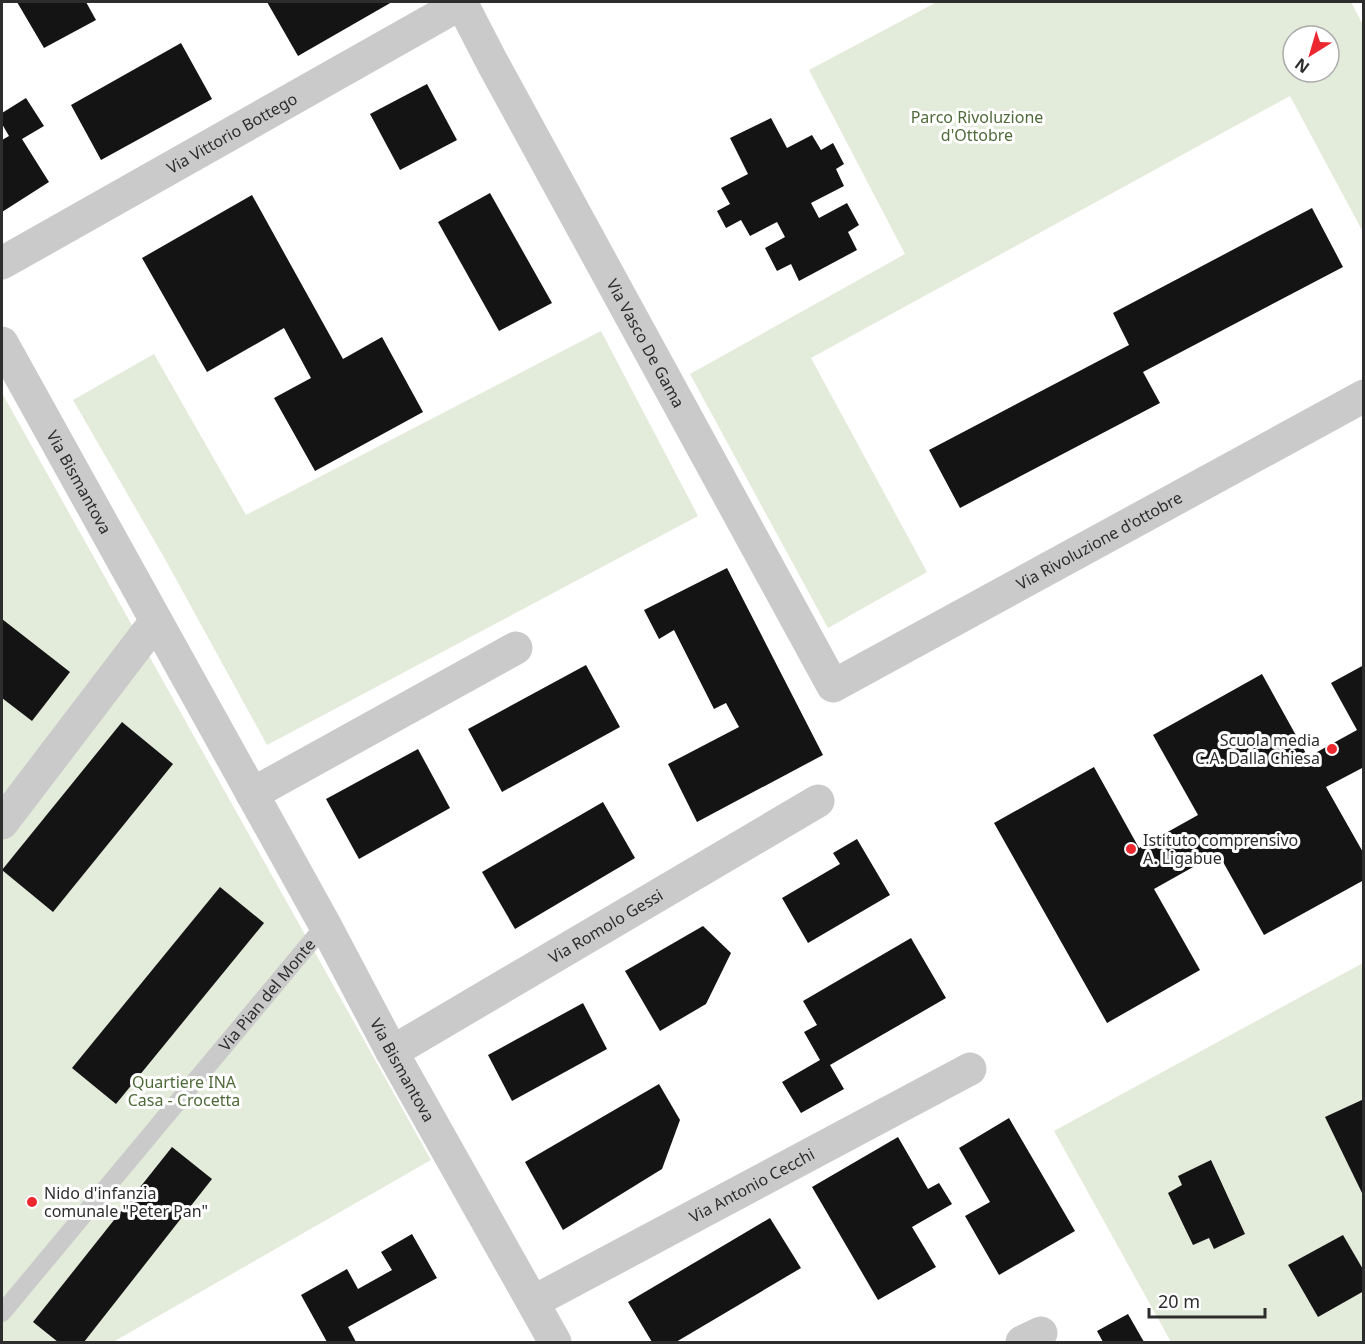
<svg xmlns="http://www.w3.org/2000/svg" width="1365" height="1344" font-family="'Noto Sans',sans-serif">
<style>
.green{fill:#e3ebda;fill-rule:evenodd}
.building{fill:#141414}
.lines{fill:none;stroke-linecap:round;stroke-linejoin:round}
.service{stroke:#cacaca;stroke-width:18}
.minor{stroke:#cacaca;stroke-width:33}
.poi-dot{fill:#eb2830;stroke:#fff;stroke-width:2}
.labels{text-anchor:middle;stroke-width:6;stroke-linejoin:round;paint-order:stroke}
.park-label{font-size:16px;fill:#4e6a39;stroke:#fff}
.street-label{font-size:16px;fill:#2d2d2d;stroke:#fff}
.poi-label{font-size:16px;fill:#2d2d2d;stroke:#fff;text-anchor:start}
</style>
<rect width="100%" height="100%" fill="#fff"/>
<!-- green -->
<g class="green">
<path d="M937,2H1351L1363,25V232L1290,96L811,358L927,572L828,628L690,374L905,254L809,70ZM1293,36H1329V72H1293Z"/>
<path d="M601,331L698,516L267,745L165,559L73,400L154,354L246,515Z"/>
<path d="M2,393L431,1160L113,1342H2Z"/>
<path d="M1363,963V1342H1171L1054,1131Z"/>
</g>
<!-- building -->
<g class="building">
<path d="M17,2H86L96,20L44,48Z"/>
<path d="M267,2H392L298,56Z"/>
<path d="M181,43L212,99L101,160L71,105Z"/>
<path d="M427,84L457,140L400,170L370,114Z"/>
<path d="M26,98L44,126L22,139L49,182L2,212V140L9,136L2,124V113Z"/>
<path d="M771,118L787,148L812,135L821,150L833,143L844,164L836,169L844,186L811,203L819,218L847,203L859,225L848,232L857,250L799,281L791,264L777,271L765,248L785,237L777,222L750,236L741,220L726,228L717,211L730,204L721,188L748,174L730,138Z"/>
<path d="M490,193L552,303L499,331L438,222Z"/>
<path d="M252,195L343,359L382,337L423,412L315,471L274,398L311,378L284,328L207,372L142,258Z"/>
<path d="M1312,208L1343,267L1143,372L1160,403L960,508L929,450L1129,345L1113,313Z"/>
<path d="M727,568L823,755L697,822L668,764L739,727L726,703L714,709L674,630L659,639L644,610Z"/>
<path d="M2,619L70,672L32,721L2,698Z"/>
<path d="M586,665L620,727L502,792L468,729Z"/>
<path d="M1364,665V767L1326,787L1364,854V880L1264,935L1218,853L1154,889L1200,970L1107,1023L994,823L1094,767L1139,848L1198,815L1153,735L1262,674L1308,757L1357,730L1331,683Z"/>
<path d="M122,722L173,764L53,912L2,870Z"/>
<path d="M418,749L450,808L359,859L326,799Z"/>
<path d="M603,802L635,858L515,929L482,872Z"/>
<path d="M857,839L890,895L808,943L782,898L840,864L833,853Z"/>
<path d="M220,887L264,923L116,1104L72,1068Z"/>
<path d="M703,926L731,953L706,1004L660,1031L625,971Z"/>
<path d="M911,938L946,998L830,1065L844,1089L801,1113L782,1082L820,1060L804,1032L817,1025L803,1001Z"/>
<path d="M583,1003L607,1049L512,1101L488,1055Z"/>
<path d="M659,1084L680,1120L662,1169L563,1230L525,1162Z"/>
<path d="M1364,1099V1197L1325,1117Z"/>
<path d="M1009,1118L1075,1231L999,1275L965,1216L990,1202L959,1148Z"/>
<path d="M898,1137L928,1189L939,1183L952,1204L912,1227L936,1267L878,1300L812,1187Z"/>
<path d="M172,1147L212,1179L84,1342H58L33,1322Z"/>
<path d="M1211,1160L1245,1234L1214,1249L1209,1238L1193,1245L1168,1193L1182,1185L1178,1176Z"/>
<path d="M770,1218L801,1268L676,1342H652L628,1302Z"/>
<path d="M412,1234L437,1278L348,1327L356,1342H327L301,1295L347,1269L358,1289L392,1270L381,1252Z"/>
<path d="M1343,1235L1364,1271V1291L1318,1317L1288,1265Z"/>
<path d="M1128,1314L1144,1342H1103L1097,1331Z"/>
</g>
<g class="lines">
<!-- service -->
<path class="service" id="s1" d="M2,1313L325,925"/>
<!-- minor -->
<g class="minor">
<path id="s2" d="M461,2L492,62L833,686L1364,396"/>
<path id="s3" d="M2,263L462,3"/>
<path id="s4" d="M2,343L325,925L392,1052L555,1342"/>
<path d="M252,794L516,648"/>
<path d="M2,823L156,621"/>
<path id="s5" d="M392,1052L818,801"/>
<path id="s6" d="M533,1302L970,1069"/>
<path d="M1022,1342L1041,1333"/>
</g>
</g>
<!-- markers -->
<g class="poi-dot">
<circle cx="1332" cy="749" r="6"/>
<circle cx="1131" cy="849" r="6"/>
<circle cx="32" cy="1202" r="6"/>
</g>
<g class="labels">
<!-- park labels -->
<g class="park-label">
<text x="977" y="123">Parco Rivoluzione<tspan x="977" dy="18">d'Ottobre</tspan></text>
<text x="184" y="1088">Quartiere INA<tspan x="184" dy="18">Casa - Crocetta</tspan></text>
</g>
<!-- street labels -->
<g class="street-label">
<text dy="6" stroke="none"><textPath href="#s3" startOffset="264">Via Vittorio Bottego</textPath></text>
<text dy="6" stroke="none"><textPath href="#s2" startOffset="388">Via Vasco De Gama</textPath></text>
<text dy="6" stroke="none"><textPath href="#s4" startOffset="159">Via Bismantova</textPath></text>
<text dy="6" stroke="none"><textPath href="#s2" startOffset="1082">Via Rivoluzione d'ottobre</textPath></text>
<text dy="6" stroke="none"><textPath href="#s5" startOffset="248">Via Romolo Gessi</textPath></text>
<text dy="6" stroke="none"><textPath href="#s1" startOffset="414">Via Pian del Monte</textPath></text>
<text dy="6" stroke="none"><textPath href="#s4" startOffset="830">Via Bismantova</textPath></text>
<text dy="6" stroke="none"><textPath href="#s6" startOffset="248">Via Antonio Cecchi</textPath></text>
</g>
<!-- poi labels -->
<g class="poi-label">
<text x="1320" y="746" text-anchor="end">Scuola media<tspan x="1320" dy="18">C.A. Dalla Chiesa</tspan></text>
<text x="1143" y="846">Istituto comprensivo<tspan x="1143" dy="18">A. Ligabue</tspan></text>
<text x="44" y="1199">Nido d'infanzia<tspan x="44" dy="18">comunale "Peter Pan"</tspan></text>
</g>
</g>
<!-- border -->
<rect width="1365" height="1344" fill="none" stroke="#2d2d2d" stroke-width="6"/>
<!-- north arrow -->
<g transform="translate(1311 54) rotate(217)"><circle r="28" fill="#ffffff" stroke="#ababab" stroke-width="1.5"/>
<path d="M0-4.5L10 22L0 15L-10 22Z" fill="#eb2830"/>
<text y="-9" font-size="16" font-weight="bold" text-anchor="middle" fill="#2d2d2d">N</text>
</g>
<!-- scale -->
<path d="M1149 1308v9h116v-9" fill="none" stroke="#2d2d2d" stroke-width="3"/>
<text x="1158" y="1308" font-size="18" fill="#2d2d2d" stroke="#ffffff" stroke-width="4.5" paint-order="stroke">20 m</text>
</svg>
